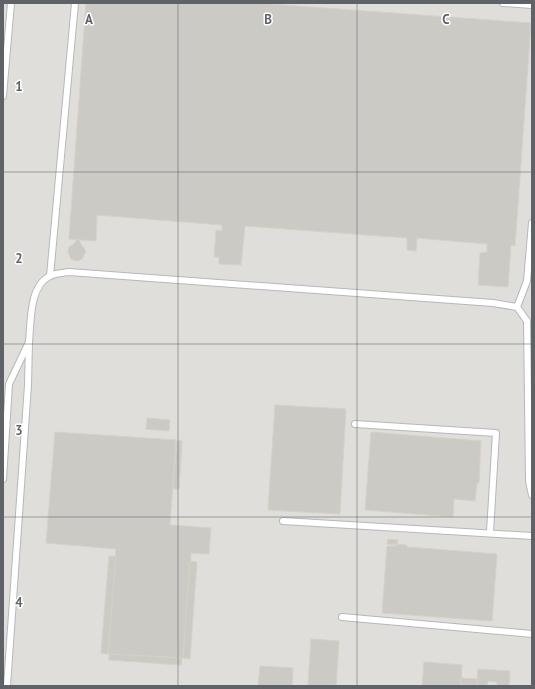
<svg xmlns="http://www.w3.org/2000/svg" width="535" height="689" font-family="'PT Sans',sans-serif">
<style>
.industrial{fill:#e0deda}
.building{fill:#cccac5;stroke:#d6d1c6}
.lines{fill:none;stroke-linecap:round;stroke-linejoin:round}
.service-casing{stroke:#b5b8bc;stroke-width:8}
.service{stroke:#fff;stroke-width:6}
.grid{fill:none;stroke:#5f6368;stroke-width:1;stroke-opacity:0.55}
.grid-label{font-size:13px;text-anchor:middle;font-weight:bold;fill:#5f6368;stroke:#fff;stroke-width:3;stroke-linejoin:round;paint-order:stroke}
</style>
<rect width="100%" height="100%" fill="#f1efe8"/>
<!-- industrial -->
<rect class="industrial" x="3" y="3" width="529" height="683"/>
<!-- building -->
<g class="building">
<path d="M86,3H256L531,23L515,246L511,245L508,287L478,285L480,253L487,252V244L417,238L416,251L407,250V238L245,226L241,265L219,264V257H214L216,230L222,231V225L97,215L96,241L69,239Z"/>
<path d="M76,240H80V243L86,251L82,259L77,261L71,259L68,252L69,247L75,243Z"/>
<path d="M275,405L346,409L340,514L268,510Z"/>
<path d="M147,418L170,420L169,431L146,429Z"/>
<path d="M55,432L176,440L170,525L211,528L209,554L191,553L183,658L108,654L116,549L46,543Z"/>
<path d="M371,432L481,441L479,483H477L475,501L454,499L453,517L365,510Z"/>
<path d="M177,440L182,441L179,489H173Z"/>
<path d="M388,539L398,540L397,545L387,544Z"/>
<path d="M397,544L407,545V547L497,554L492,621L382,613L387,546H397Z"/>
<path d="M109,556H116L108,654L101,653Z"/>
<path d="M190,561L197,562L190,659L183,658Z"/>
<path d="M311,639L339,641L336,686H308Z"/>
<path d="M109,654L182,658L181,665L109,660Z"/>
<path d="M424,662L462,665L461,686H422Z"/>
<path d="M260,666L293,668L292,686H258Z"/>
<path d="M478,669L510,671L509,686H497V682L488,681L487,686H477Z"/>
<path d="M461,678L477,679V686L461,684Z"/>
</g>
<g class="lines">
<!-- service casing -->
<g class="service-casing">
<g id="service">
<path d="M503,3L532,5"/>
<path d="M3,96L11,3"/>
<path d="M50,276L75,3"/>
<path d="M517,307L527,281L532,223"/>
<path d="M29,342C31,322 29,286 50,276C55,273 63,273 69,272L493,303L517,307L527,321L529,481L532,495"/>
<path d="M355,424L496,433L490,532"/>
<path d="M3,479L9,384L29,342L28,385L7,686"/>
<path d="M283,521L532,536"/>
<path d="M342,617L532,634"/>
</g>
</g>
<!-- service -->
<use href="#service" class="service"/>
</g>
<!-- grid -->
<path class="grid" d="M178,3V686M357,3V686M3,172H532M3,344H532M3,517H532"/>
<g class="grid-label">
<text x="89" y="24">A</text>
<text x="268" y="24">B</text>
<text x="446" y="24">C</text>
<text x="19" y="91">1</text>
<text x="19" y="263">2</text>
<text x="19" y="435">3</text>
<text x="19" y="607">4</text>
</g>
<!-- border -->
<rect width="535" height="689" fill="none" stroke="#5f6368" stroke-width="8"/>
</svg>
